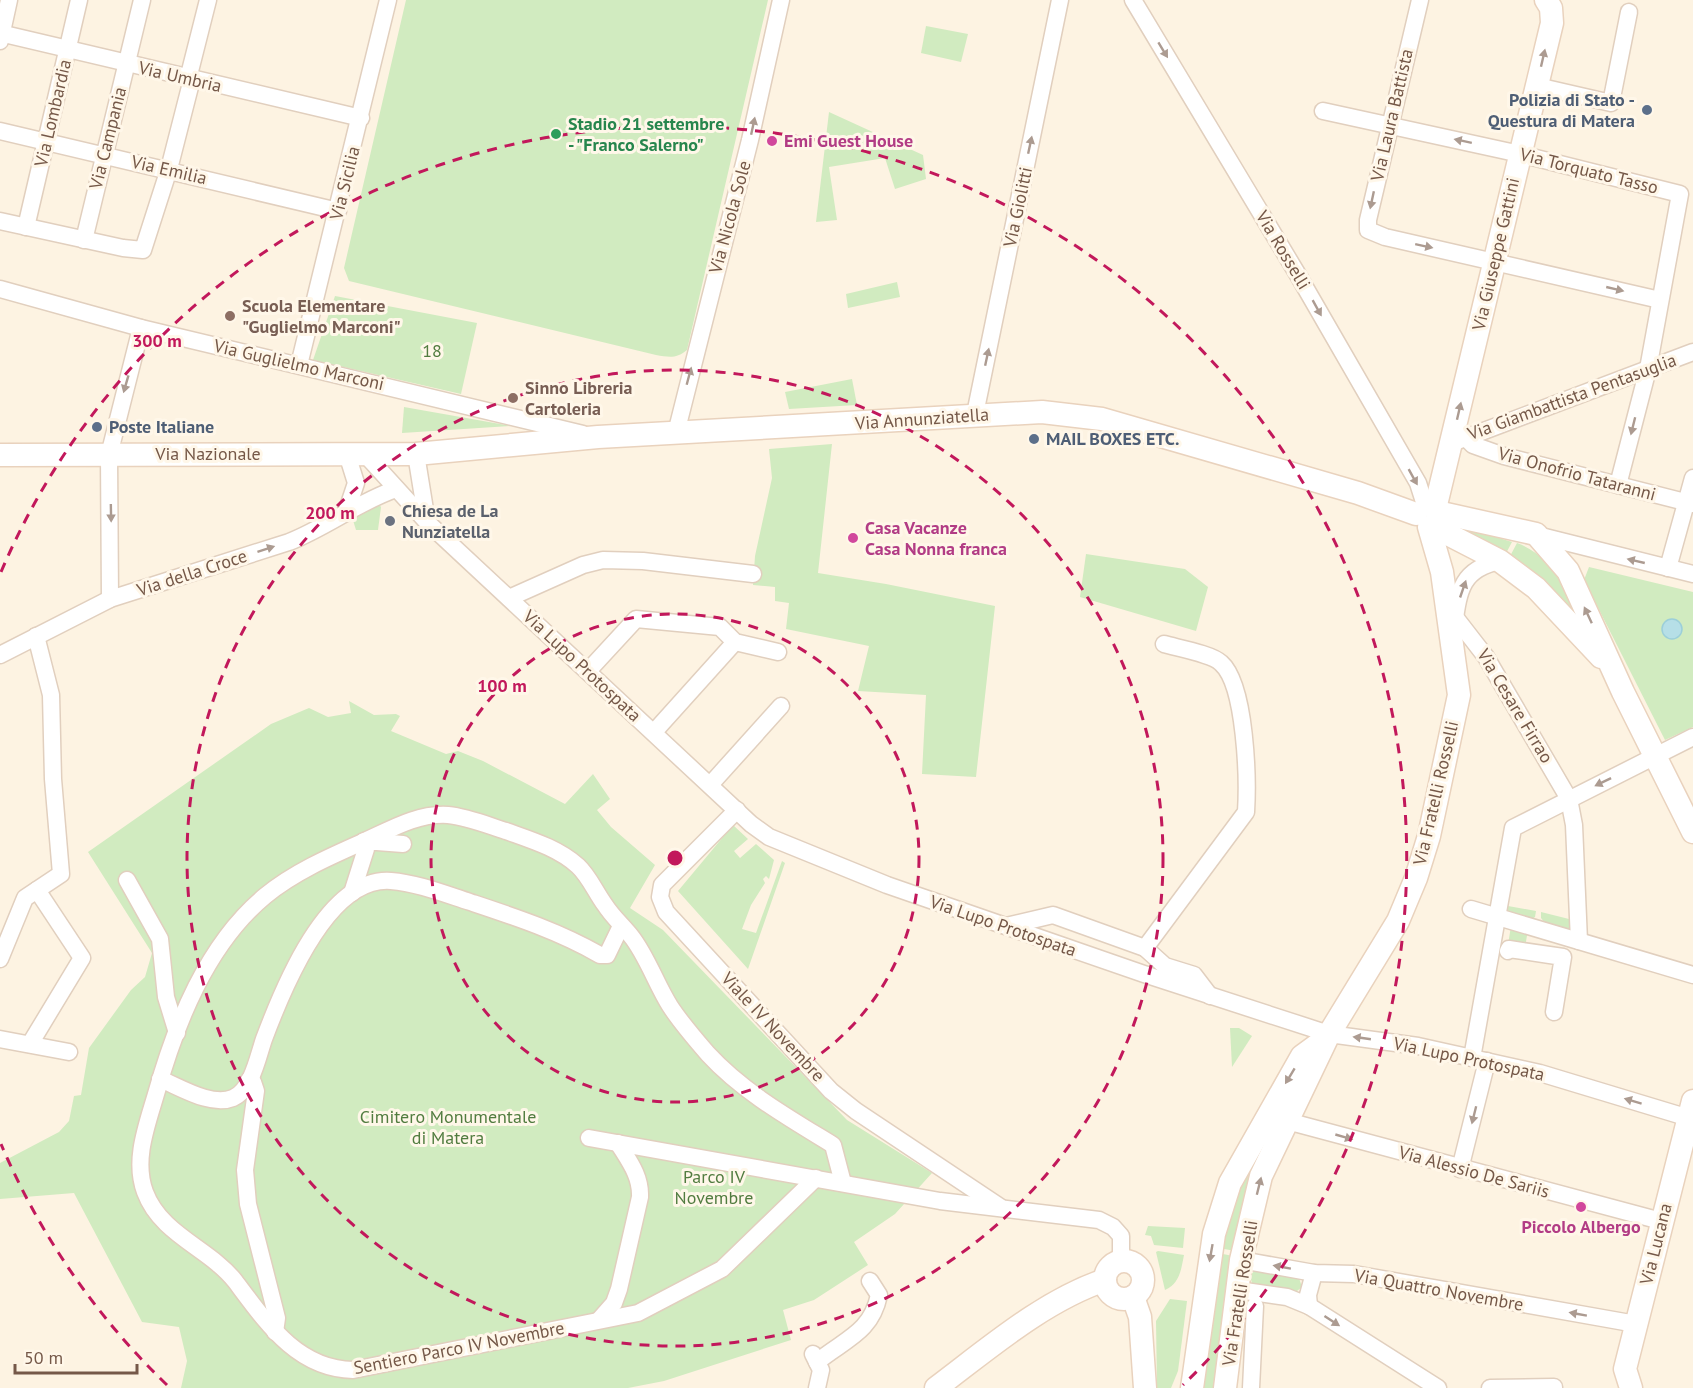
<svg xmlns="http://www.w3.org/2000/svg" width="1693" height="1388" font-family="'PT Sans',sans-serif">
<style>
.green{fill:#d1ebc0}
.water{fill:#b6dfe7;stroke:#9ccfd9;stroke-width:1.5}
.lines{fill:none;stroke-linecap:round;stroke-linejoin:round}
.street-casing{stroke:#e1cfbe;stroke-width:19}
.secondary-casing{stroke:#e9d2bd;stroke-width:25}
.street{stroke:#fff;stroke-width:16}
.secondary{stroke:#fff;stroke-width:22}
.oneway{fill:#ac9b91}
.ring{fill:none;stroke:#c2185b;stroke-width:3;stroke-dasharray:10 8}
.service-dot{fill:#5c6f8a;stroke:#fff7e9;stroke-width:2}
.leisure-dot{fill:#2e9e5b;stroke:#fff7e9;stroke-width:2}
.hotel-dot{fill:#d1479c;stroke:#fff7e9;stroke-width:2}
.education-dot{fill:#8d6e63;stroke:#fff7e9;stroke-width:2}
.worship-dot{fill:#6b7280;stroke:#fff7e9;stroke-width:2}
.labels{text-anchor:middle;stroke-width:6;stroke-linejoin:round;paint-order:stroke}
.street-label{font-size:18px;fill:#755848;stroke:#fff7e9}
.service-label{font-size:18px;font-weight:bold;fill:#4e5e75;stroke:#fff7e9;text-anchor:start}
.leisure-label{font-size:18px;font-weight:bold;fill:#27864d;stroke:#fff7e9;text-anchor:start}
.hotel-label{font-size:18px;font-weight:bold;fill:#b23c85;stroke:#fff7e9;text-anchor:start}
.education-label{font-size:18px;font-weight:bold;fill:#785e54;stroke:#fff7e9;text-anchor:start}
.park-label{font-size:18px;fill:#517c3f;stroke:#fff7e9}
.worship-label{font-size:18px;font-weight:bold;fill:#5b616d;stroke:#fff7e9;text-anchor:start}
.centre{fill:#c2185b;stroke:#fff7e9;stroke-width:3}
.ring-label{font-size:18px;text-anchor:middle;font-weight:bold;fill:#c2185b;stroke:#fff7e9;stroke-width:6;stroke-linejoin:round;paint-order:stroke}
</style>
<rect width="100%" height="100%" fill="#fdf3e2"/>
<!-- green -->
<g class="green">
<path d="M406,0H768L687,350C676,359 669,357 656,355L349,281L344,268Z"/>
<path d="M926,26L968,34L961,62L921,53Z"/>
<path d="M829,112L923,155L926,179L895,189L885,158L829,167L837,220L816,222Z"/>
<path d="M897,282L900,297L848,308L846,294Z"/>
<path d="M335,296L477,323L461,394L313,360Z"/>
<path d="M852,379L857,405L789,409L785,392Z"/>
<path d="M404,407L511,426L402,433Z"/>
<path d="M832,444L818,573L886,584L995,606L976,777L922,774L926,695L858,691L869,646L786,629L789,603L775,601V587L753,585L755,556L772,478L769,449Z"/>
<path d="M376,501L381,507L378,530H356L352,517Z"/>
<path d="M1441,520L1512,542L1504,557Z"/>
<path d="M1517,543C1555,557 1567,593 1586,626L1508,560Z"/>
<path d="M1086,554L1185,569L1208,587L1196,631L1080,597Z"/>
<path d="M1589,567L1693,592V727L1665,740L1584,580Z"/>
<path d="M349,701L374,715L396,714L400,716L391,731L446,754L458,751L483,761L565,804L593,774L610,799L597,810L611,827L655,865L630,908L663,930L847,1120L932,1173L895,1214L854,1242L868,1265L814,1300L783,1310L791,1340L664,1381L628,1388H181L187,1361L179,1327L142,1322L74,1193L0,1199V1163L59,1132L69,1121L74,1096L81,1095L89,1048L131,990L145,977L152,953L88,852L271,724L309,708L328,717L351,713Z"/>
<path d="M733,825L748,839L734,851L740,858L756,844L774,860L769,879L766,876L763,879L765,883L751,905L742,929L756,933L782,861L785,863L748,969L678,891Z"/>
<path d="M1508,906L1536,911L1535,917L1532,919L1507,912Z"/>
<path d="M1541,912L1569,919L1574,932L1545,923L1541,918Z"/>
<path d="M1511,926L1528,930L1525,947L1508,945Z"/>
<path d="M1230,1028H1239L1252,1036L1232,1067Z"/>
<path d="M1271,1138L1235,1251L1219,1248L1237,1182Z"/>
<path d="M1148,1226L1185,1228L1183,1248L1154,1245L1151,1236L1145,1235Z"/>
<path d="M1158,1251L1184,1255C1181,1270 1180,1283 1165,1290L1156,1252Z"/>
<path d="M1218,1253L1233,1256L1218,1388H1197Z"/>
<path d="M1255,1270L1299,1278L1302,1287L1297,1291L1252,1283L1250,1276Z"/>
<path d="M1170,1299L1187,1301L1178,1371L1171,1388H1157L1156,1321Z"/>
</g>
<!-- water -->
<circle class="water" cx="1672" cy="629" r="10"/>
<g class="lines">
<!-- street casing -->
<g class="street-casing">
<g id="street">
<path d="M1133,0L1298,275L1418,483L1425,505"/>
<path d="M1420,0L1368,220V230L1385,237L1660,300"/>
<path d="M0,33L361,118"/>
<path d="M0,41L9,0"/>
<path d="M188,79L208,0"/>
<path d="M1537,86L1611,103L1629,12"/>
<path d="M1323,111L1520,154L1680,194L1648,369L1618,485"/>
<path d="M0,131L338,211"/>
<path d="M0,221L123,248L143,250L169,169L192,79"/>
<path d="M26,227L79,0"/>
<path d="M84,240L142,0"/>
<path d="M0,289L141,328L583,434"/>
<path d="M299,365L388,0"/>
<path d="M975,414L1060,0"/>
<path d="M676,433L750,140L781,0"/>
<path d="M1465,437L1473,445L1504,456L1693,504"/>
<path d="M1452,443L1693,352"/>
<path d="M365,454L428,523L751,824L769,837L887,885L1144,974L1329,1034L1418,1046L1540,1073L1689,1118"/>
<path d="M416,454L427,522"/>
<path d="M347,510L356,483L347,454"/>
<path d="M1537,535L1693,574"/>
<path d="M1668,568L1693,478"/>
<path d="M509,598L583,565L603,560L643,561L753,574"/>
<path d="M110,599L109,455L141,328"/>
<path d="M1455,617L1486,657L1569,799L1574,825L1579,941"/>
<path d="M1454,625C1459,589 1462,569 1500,561"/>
<path d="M0,655L110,599L289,542C327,527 358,502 396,489"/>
<path d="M588,671L636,619L720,627L735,642L778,652"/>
<path d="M654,732L735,642"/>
<path d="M710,785L781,706"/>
<path d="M737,810L662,885L660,897L666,912L831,1091L856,1111L1000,1207"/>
<path d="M127,880L160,939L166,997L177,1033"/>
<path d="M352,893L366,849L364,841L403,844"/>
<path d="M1471,909L1693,975"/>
<path d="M1006,926L1053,915L1145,948L1165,966L1194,975L1210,996"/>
<path d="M1145,948L1246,812C1248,780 1246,685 1221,663C1212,654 1178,648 1164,644"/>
<path d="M1508,951L1509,949L1563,957L1554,1012"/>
<path d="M0,959L25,898L61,874L53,779L51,695L36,636"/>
<path d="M0,1039L69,1052"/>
<path d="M30,1044L82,958L37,890"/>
<path d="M1472,1058L1513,828L1693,737"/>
<path d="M160,1079C180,1087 211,1107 233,1098C252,1090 258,1056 264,1039C282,991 327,876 391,881C417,883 445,894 470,902C515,917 558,931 600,955H607L621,926"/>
<path d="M249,1080L253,1082L256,1091L245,1170L248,1204L277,1318L275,1332"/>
<path d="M1287,1121L1661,1221"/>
<path d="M589,1138L940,1201L1099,1220L1113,1227L1121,1236V1261"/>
<path d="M1460,1169L1487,1061"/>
<path d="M816,1178L722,1269L638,1313L353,1370C297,1369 266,1322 235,1281C209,1248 161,1235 145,1192C133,1160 147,1125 156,1094C176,1023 207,944 265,896C294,872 331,856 365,841C391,829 418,813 448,815C468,817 487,825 506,831C531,840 558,848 578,866C589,876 596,893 605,905C612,916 622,925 631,936C647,956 656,984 670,1006C681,1023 695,1039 708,1054C743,1092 789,1118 833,1145L843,1183"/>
<path d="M1241,1260L1314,1273L1354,1274L1636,1324"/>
<path d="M1238,1290L1287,1297L1309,1306L1438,1388"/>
<path d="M1309,1306L1308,1295L1314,1273"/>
<path d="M599,1320L614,1303L619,1289L640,1197C641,1176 629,1161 618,1143"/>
<path d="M813,1354L821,1370L817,1388"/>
<path d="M817,1362C845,1339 871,1333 879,1295L870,1281"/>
<path d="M1251,1388L1255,1306"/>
<path d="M1490,1388L1554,1387"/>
</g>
</g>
<!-- secondary casing -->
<g class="secondary-casing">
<g id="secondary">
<path d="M0,455L416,454L598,437L1042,412L1102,419L1358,493L1416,514"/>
<path d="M1435,509L1552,23L1551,8L1546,0"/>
<path d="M1437,512L1536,534L1568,571L1623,692L1693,832"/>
<path d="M1432,526L1500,561L1536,588L1601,657"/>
<circle cx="1124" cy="1280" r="19"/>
<path d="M1133,1297L1140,1317L1145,1388"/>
<path d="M936,1388C988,1349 1043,1301 1105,1280"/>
<path d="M1192,1388L1214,1234L1230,1183L1302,1056L1317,1045"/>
<path d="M1225,1388L1241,1260L1261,1176L1329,1034L1398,921L1416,878L1429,836L1459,695L1442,572L1429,527"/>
<path d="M1631,1388L1625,1369L1693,1101"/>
</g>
</g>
<!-- street -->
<use href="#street" class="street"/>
<!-- secondary -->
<use href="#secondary" class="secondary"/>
</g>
<!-- one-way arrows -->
<defs><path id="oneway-solid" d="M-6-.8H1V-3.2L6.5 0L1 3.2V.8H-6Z" transform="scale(1.5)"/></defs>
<g class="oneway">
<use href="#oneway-solid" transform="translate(1163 50) rotate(59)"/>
<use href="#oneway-solid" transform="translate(1543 58) rotate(-77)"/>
<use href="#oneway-solid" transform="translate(753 126) rotate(-78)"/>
<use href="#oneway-solid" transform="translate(1463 141) rotate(-168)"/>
<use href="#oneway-solid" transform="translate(1030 145) rotate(-78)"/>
<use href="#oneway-solid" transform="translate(1372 200) rotate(102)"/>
<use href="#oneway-solid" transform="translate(1424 246) rotate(12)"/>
<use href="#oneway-solid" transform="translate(1615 289) rotate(13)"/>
<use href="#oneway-solid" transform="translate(1317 308) rotate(61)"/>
<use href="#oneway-solid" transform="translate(987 357) rotate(-78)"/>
<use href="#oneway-solid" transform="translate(689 376) rotate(-75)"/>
<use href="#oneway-solid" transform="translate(126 384) rotate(106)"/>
<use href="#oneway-solid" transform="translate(1459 411) rotate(-77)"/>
<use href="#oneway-solid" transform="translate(1633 426) rotate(104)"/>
<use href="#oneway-solid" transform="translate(1413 477) rotate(61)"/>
<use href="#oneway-solid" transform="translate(111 513) rotate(89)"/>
<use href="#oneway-solid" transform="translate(266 549) rotate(-18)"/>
<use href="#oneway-solid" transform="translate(1636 561) rotate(-167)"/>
<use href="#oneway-solid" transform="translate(1463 589) rotate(-71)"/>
<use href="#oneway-solid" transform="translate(1588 615) rotate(-115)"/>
<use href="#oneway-solid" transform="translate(1603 782) rotate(154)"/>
<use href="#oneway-solid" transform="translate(1362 1038) rotate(-172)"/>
<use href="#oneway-solid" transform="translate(1290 1076) rotate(121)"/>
<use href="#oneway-solid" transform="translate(1633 1101) rotate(-163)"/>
<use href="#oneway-solid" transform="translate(1474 1115) rotate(104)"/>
<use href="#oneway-solid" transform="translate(1344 1137) rotate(16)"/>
<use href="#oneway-solid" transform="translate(1259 1186) rotate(-76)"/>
<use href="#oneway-solid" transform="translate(1211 1253) rotate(100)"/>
<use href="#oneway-solid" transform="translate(1282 1267) rotate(-170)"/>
<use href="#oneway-solid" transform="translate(1578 1314) rotate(-170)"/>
<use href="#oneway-solid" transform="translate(1332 1321) rotate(33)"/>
</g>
<!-- distance rings -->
<g class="ring">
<circle cx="675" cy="858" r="244"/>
<circle cx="675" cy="858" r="488"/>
<path d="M167 1385A732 732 0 0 1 1 1144M1 572A732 732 0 1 1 1183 1385"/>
</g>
<!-- markers -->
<g class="service-dot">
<circle cx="1647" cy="110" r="6"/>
<circle cx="97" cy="427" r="6"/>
<circle cx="1034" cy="439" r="6"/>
</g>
<circle class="leisure-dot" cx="556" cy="134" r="6"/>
<g class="hotel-dot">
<circle cx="772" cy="141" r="6"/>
<circle cx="853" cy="538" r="6"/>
<circle cx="1581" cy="1207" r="6"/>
</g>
<g class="education-dot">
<circle cx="230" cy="316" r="6"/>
<circle cx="513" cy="398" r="6"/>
</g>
<circle class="worship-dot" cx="390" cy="521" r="6"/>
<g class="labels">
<!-- street labels -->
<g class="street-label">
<text transform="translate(180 77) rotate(13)" y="6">Via Umbria</text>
<text transform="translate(53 113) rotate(-77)" y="6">Via Lombardia</text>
<text transform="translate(1392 115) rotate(-77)" y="6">Via Laura Battista</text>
<text transform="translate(108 138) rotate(-76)" y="6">Via Campania</text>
<text transform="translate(169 170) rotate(13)" y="6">Via Emilia</text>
<text transform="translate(1589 171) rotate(14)" y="6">Via Torquato Tasso</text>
<text transform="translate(345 183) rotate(-76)" y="6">Via Sicilia</text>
<text transform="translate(1018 207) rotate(-78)" y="6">Via Giolitti</text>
<text transform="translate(730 217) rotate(-75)" y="6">Via Nicola Sole</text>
<text transform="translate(1283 250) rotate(59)" y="6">Via Rosselli</text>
<text transform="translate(1496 254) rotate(-77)" y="6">Via Giuseppe Gattini</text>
<text transform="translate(299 365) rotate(13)" y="6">Via Guglielmo Marconi</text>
<text transform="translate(1572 397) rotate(-20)" y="6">Via Giambattista Pentasuglia</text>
<text transform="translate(922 419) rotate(-4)" y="6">Via Annunziatella</text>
<text x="208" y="460">Via Nazionale</text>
<text transform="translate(1577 474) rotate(15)" y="6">Via Onofrio Tataranni</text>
<text transform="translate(192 573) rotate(-18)" y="6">Via della Croce</text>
<text transform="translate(582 666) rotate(43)" y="6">Via Lupo Protospata</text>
<text transform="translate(1515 706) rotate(59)" y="6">Via Cesare Firrao</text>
<text transform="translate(1436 793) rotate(-77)" y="6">Via Fratelli Rosselli</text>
<text transform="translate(1003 926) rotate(19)" y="6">Via Lupo Protospata</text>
<text transform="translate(773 1027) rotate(47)" y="6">Viale IV Novembre</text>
<text transform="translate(1469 1059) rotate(12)" y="6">Via Lupo Protospata</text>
<text transform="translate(1474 1172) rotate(15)" y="6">Via Alessio De Sariis</text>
<text transform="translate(1656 1244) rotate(-76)" y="6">Via Lucana</text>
<text transform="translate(1439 1290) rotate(10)" y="6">Via Quattro Novembre</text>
<text transform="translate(1240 1293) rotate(-81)" y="6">Via Fratelli Rosselli</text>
<text transform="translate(459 1348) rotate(-11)" y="6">Sentiero Parco IV Novembre</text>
</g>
<!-- service labels -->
<g class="service-label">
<text x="1635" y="106" text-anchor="end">Polizia di Stato -<tspan x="1635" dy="21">Questura di Matera</tspan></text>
<text x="109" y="433">Poste Italiane</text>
<text x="1046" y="445">MAIL BOXES ETC.</text>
</g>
<!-- leisure labels -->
<g class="leisure-label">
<text x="568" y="130">Stadio 21 settembre<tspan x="568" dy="21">- "Franco Salerno"</tspan></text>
</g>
<!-- hotel labels -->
<g class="hotel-label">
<text x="784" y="147">Emi Guest House</text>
<text x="865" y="534">Casa Vacanze<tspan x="865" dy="21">Casa Nonna franca</tspan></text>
<text x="1581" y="1233" text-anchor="middle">Piccolo Albergo</text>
</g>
<!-- education labels -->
<g class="education-label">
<text x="242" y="312">Scuola Elementare<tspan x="242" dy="21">"Guglielmo Marconi"</tspan></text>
<text x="525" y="394">Sinno Libreria<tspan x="525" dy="21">Cartoleria</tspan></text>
</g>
<!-- park labels -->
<g class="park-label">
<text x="432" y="357">18</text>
<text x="448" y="1123">Cimitero Monumentale<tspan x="448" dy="21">di Matera</tspan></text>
<text x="714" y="1183">Parco IV<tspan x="714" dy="21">Novembre</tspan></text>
</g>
<!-- worship labels -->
<g class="worship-label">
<text x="402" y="517">Chiesa de La<tspan x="402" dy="21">Nunziatella</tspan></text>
</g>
</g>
<circle cx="675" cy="858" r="9" class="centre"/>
<g class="ring-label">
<text x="157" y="347">300 m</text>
<text x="330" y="519">200 m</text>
<text x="502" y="692">100 m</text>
</g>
<!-- scale -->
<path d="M15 1364v9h122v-9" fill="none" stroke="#755848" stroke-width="3"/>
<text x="24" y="1364" font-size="18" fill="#755848" stroke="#fff7e9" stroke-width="4.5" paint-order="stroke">50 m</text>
</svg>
